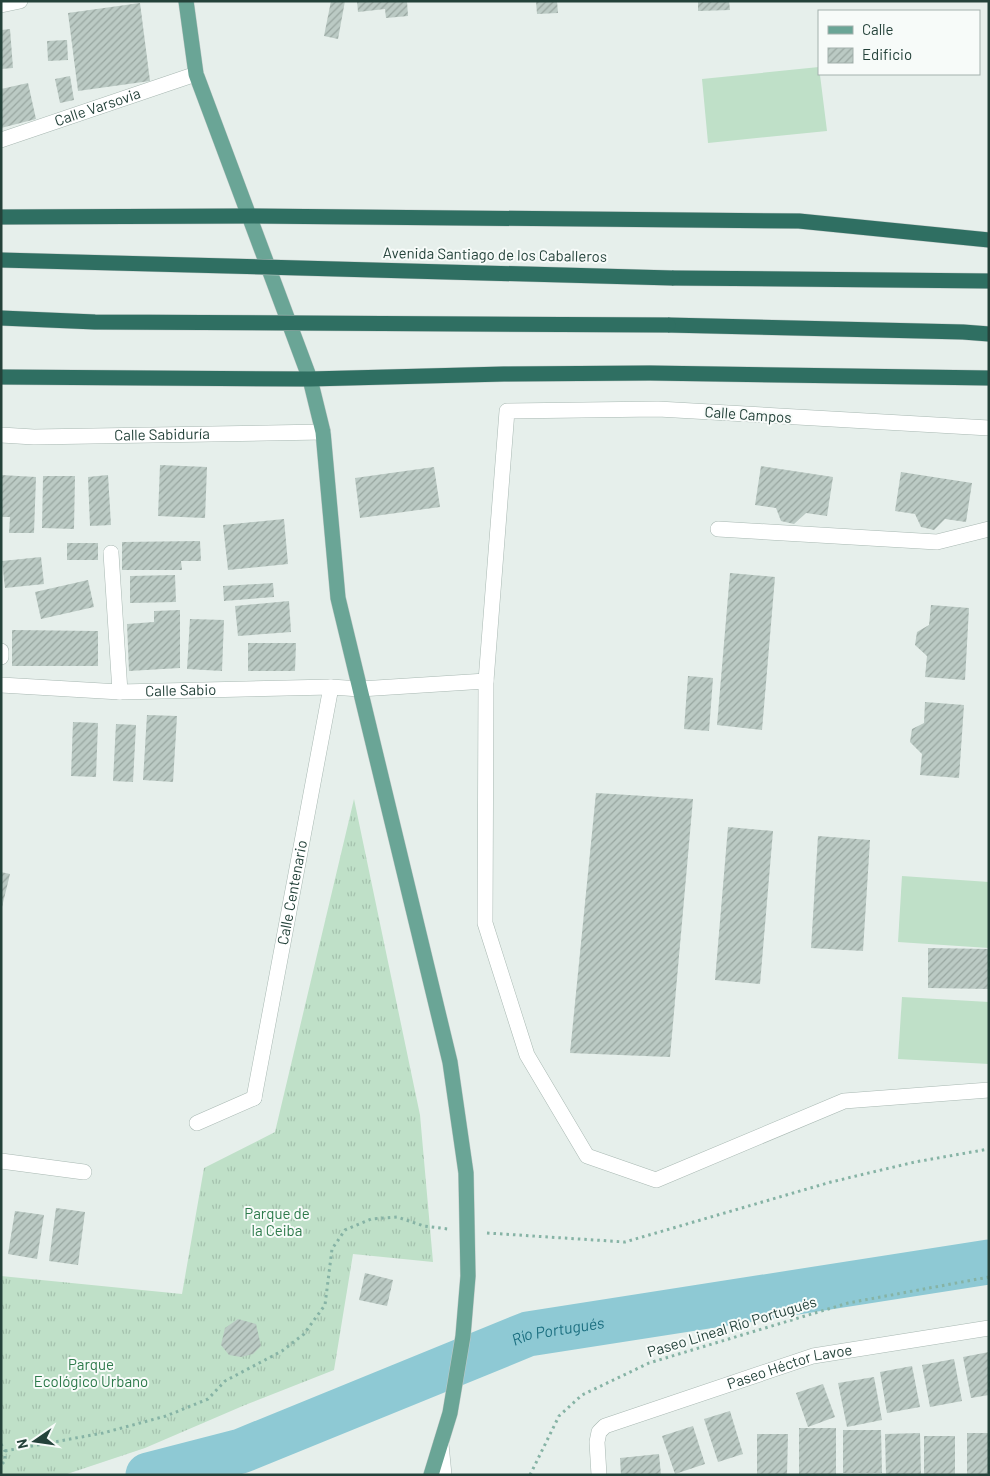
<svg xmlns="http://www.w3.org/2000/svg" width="990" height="1476" font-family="Barlow,sans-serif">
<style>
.grass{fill:url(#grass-tufts)}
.garden{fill:#bfe0c8}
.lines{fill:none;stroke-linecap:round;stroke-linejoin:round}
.river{stroke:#8ec9d4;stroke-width:45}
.building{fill:url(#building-hatch)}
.lane-casing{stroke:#a8b8b2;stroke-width:16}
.street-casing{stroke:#a8b8b2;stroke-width:16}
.primary-casing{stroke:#c2cac8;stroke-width:16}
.highway-casing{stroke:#c2cac8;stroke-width:16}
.path{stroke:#86b3a5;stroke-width:3;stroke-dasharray:2.5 4;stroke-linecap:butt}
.lane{stroke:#fff;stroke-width:15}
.street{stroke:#fff;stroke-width:15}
.primary{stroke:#6aa596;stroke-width:15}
.highway{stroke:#2f6f62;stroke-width:15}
.highway-bridge-casing{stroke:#c2cac8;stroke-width:16;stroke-linecap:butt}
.highway-bridge{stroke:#2f6f62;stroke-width:15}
.labels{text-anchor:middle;stroke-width:4;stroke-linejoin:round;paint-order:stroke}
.street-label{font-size:15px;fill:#24423a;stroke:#f7fbf9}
.park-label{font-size:15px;fill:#2d7a4b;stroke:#f7fbf9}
.water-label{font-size:16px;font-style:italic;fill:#1c6f80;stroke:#f7fbf9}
</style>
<defs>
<pattern id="grass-tufts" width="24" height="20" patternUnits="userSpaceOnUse" patternTransform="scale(1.25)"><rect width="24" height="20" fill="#bfe0c8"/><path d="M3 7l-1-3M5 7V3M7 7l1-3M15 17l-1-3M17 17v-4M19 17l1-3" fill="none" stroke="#a4c1ad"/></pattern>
<pattern id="building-hatch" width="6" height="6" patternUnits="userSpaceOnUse" patternTransform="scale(1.25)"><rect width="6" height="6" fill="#bbcac4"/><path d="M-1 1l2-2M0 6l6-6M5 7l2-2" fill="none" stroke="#98a6a0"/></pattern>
</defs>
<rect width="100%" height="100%" fill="#e6efeb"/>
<!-- grass -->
<path class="grass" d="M354,799L420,1115L433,1262L353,1254L334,1370L245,1405L145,1448L64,1475H1V1276L182,1294L204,1168L275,1132Z"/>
<!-- garden -->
<g class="garden">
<path d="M819,67L827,131L708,143L702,79Z"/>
<path d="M902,876L989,882V948L898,942Z"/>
<path d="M902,997L989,1002V1064L898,1059Z"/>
</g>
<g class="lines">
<!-- river -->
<path class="river" id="s1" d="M148,1475L241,1451L528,1334L989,1262"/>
</g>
<!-- building -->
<g class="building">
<path d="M331,1H345L338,39L324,36Z"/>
<path d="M357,1H407L408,16L386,18L385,9L358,12Z"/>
<path d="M536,1H557L558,13L537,14Z"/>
<path d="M698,1H729L730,10L698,11Z"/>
<path d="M140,3L150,81L78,91L68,13Z"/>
<path d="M10,29L13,68L1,69V30Z"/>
<path d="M67,40L68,60L48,61L47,41Z"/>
<path d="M70,76L74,100L60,103L55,79Z"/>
<path d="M28,83L36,119L1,128V89Z"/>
<path d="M160,465L207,467L205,518L158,516Z"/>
<path d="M761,466L833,477L827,516L806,513L794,524L781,521L776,508L755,505Z"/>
<path d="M434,467L440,507L360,518L355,478Z"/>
<path d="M901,472L972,483L966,522L945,519L934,530L921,527L915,514L895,511Z"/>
<path d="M1,475L36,477L34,533H9L10,517H1Z"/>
<path d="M108,475L111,525L90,526L88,477Z"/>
<path d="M43,476H75L74,529L42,528Z"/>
<path d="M284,519L288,564L228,570L223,525Z"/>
<path d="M200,541L201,561H181L182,570H122V542Z"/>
<rect x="67" y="543" width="31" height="17"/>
<path d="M41,557L44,584L5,588L2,561Z"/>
<path d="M730,573L775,577L762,730L717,725Z"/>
<path d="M175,575L176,602L130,603V576Z"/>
<path d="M88,580L94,607L41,619L35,592Z"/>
<path d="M273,583L274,597L224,601L223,586Z"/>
<path d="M289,601L291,632L238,636L235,606Z"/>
<path d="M931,605L969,608L965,680L925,677L927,656L915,645L917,632L929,625Z"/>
<path d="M180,610V668L129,671L127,624L154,622V611Z"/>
<path d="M190,619L224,620L222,671L187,669Z"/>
<path d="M12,630L98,631V666H12Z"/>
<path d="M248,643H296L295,671H248Z"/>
<path d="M688,676L713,678L709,731L684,729Z"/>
<path d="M925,702L964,705L959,778L920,775L922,754L910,742L912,729L924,723Z"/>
<path d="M147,715L177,716L173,782L143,780Z"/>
<path d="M73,722L98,723L96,777L71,776Z"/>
<path d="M116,724L136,725L133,782L113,781Z"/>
<path d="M596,793L693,799L670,1057L570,1053Z"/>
<path d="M728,827L773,831L760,984L715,980Z"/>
<path d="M818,836L870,840L863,951L811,948Z"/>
<path d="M1,872L10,874L2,907H1Z"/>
<path d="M928,948L989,949V989L928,988Z"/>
<path d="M56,1208L85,1212L78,1265L49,1261Z"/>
<path d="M15,1211L44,1215L37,1259L8,1254Z"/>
<path d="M365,1273L393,1280L387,1306L359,1300Z"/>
<path d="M238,1319L256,1324L261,1346L253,1354L241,1357L229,1355L221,1345L225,1328Z"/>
<path d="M989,1352V1395L971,1398L963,1357Z"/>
<path d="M954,1359L962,1401L930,1407L922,1365Z"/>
<path d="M912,1366L920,1407L887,1413L880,1372Z"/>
<path d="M874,1377L882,1420L847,1427L838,1383Z"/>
<path d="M823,1384L835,1417L808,1427L796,1393Z"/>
<path d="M730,1411L743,1454L718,1462L704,1419Z"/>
<path d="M693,1426L705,1464L675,1474L662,1436Z"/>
<path d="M799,1428H836V1474L799,1475Z"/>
<path d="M843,1430H881L882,1473H843Z"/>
<path d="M920,1433L921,1475H886L885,1434Z"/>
<rect x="967" y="1433" width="22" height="42"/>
<path d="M757,1434H788L787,1475H757Z"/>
<rect x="924" y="1436" width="31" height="39"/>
<path d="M659,1454L661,1475H621L620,1458Z"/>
</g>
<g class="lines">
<!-- lane casing -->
<g class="lane-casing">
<g id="lane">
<path d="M718,529L937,542L989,529"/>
<path d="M197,1123L254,1098"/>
</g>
</g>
<!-- street casing -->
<g class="street-casing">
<g id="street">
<path d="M1,5L20,1"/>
<path id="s2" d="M1,140L196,74"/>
<path d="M989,428L658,409L507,411L486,681L485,923L527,1055L587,1156L656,1180L844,1101L989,1090"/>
<path id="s3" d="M1,435L34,437L323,432"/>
<path d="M111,553L120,692"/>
<path d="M1,651V657"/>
<path id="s4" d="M1,685L120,692L331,687L360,689L486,681"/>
<path id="s5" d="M254,1098L331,687"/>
<path d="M1,1161L84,1172"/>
<path d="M441,1444L444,1475"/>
<path id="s6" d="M599,1475L597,1442L599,1432L605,1426L813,1356L989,1328"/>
</g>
</g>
<!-- primary casing -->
<g class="primary-casing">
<path id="primary" d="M186,1L196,74L310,379L323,432L338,598L450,1062L466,1173L468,1276L463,1336L450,1413L431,1475"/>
</g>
<!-- highway casing -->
<g class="highway-casing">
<g id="highway">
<path d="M1,217L248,216L799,221L989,240"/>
<path d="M672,278L989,281"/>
<path d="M668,325L963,332L989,334"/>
<path d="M1,377L310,379L504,374L650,373L989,378"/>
</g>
</g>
<!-- path -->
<g class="path">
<path d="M487,1233L625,1242L831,1182L915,1162L989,1149"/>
<path d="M1,1444L5,1451V1461L1,1465"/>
<path d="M5,1451L103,1433L166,1416L208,1399L225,1381L282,1351L304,1334L325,1305L332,1249L345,1230L371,1219L397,1217L424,1226L448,1229"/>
<path d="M530,1475L559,1416L582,1395L649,1363L848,1303L989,1277"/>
</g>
<!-- lane -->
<use href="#lane" class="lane"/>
<!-- street -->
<use href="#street" class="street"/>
<!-- primary -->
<use href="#primary" class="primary"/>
<!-- highway -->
<use href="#highway" class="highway"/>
<!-- highway-bridge casing -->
<g class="highway-bridge-casing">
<g id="highway-bridge">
<path d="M1,260L672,278"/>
<path d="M1,318L95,322L668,325"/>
</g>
</g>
<!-- highway-bridge -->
<use href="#highway-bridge" class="highway-bridge"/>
</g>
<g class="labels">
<!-- street labels -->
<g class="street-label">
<text dy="5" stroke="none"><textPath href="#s2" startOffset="102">Calle Varsovia</textPath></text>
<text transform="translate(495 255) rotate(1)" y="5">Avenida Santiago de los Caballeros</text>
<text transform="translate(748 415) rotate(4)" y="5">Calle Campos</text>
<text dy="5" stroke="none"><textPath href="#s3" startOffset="161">Calle Sabiduría</textPath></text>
<text dy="5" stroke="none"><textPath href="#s4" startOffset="180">Calle Sabio</textPath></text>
<text dy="5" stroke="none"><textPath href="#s5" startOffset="209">Calle Centenario</textPath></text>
<text transform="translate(732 1327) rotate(-17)" y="5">Paseo Lineal Río Portugués</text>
<text dy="5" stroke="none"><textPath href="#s6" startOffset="246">Paseo Héctor Lavoe</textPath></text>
</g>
<!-- park labels -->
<g class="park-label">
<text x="277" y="1219">Parque de<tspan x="277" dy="17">la Ceiba</tspan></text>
<text x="91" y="1370">Parque<tspan x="91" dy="17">Ecológico Urbano</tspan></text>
</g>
<!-- water labels -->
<g class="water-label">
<text dy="6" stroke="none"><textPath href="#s1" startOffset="436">Río Portugués</textPath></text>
</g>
</g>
<!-- border -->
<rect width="990" height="1476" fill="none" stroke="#24423a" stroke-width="5"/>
<!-- legend -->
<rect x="818" y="10" width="162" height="65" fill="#f7fbf9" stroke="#a3b1ad"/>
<rect x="828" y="26" width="25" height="8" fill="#6aa596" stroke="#a3b1ad"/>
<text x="862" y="35" font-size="15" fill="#24423a">Calle</text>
<rect x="828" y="48" width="25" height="15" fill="url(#building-hatch)" stroke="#a3b1ad"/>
<text x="862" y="60" font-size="15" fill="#24423a">Edificio</text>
<!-- north arrow -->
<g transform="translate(35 1441) rotate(257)" stroke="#f7fbf9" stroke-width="4" paint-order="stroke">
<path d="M0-4L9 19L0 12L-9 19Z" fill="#24423a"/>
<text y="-8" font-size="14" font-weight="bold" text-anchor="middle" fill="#24423a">N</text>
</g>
</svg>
